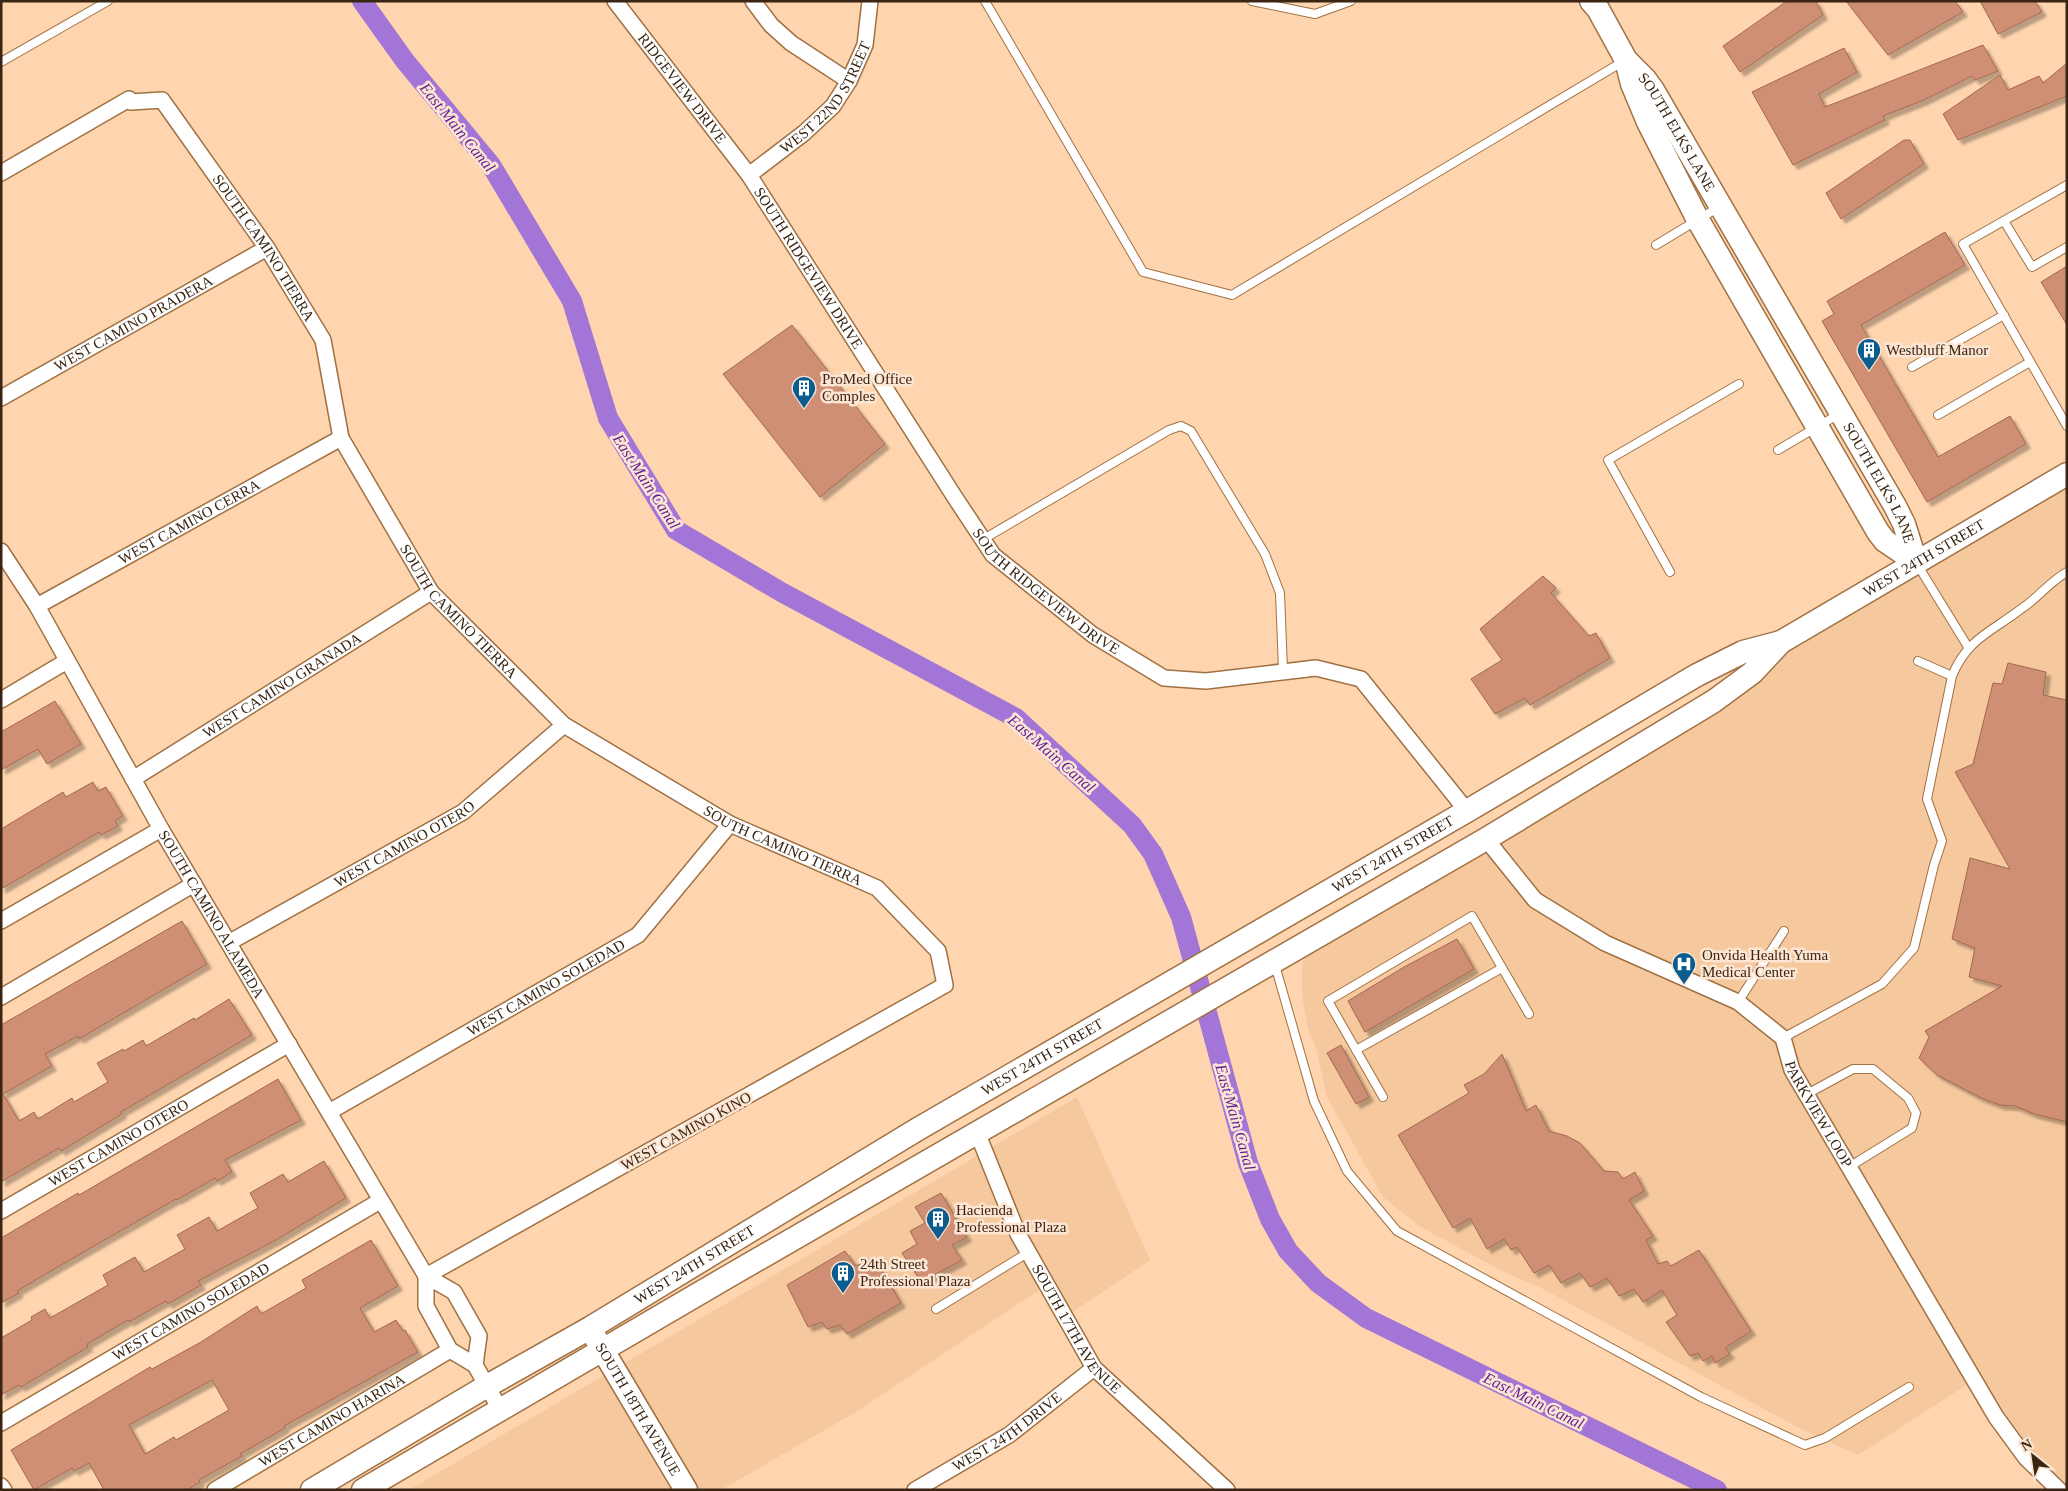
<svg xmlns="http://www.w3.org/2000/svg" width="2068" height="1491" font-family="Georgia,serif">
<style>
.built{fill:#f5c89d}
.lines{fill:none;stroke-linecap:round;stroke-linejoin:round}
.canal{stroke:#a275d7;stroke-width:20}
.building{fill:#ce8f74;stroke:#a4684e;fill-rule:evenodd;filter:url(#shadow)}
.lane-casing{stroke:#a07143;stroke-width:10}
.street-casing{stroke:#a07143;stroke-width:18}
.secondary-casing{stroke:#a07143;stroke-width:25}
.lane{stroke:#fff;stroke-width:8}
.street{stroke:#fff;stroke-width:15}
.secondary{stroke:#fff;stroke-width:22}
.labels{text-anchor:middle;stroke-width:5;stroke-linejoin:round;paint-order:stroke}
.street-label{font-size:15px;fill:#392512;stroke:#fce6d3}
.poi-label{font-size:15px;fill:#392512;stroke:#fce6d3;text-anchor:start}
.water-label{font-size:16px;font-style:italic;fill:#5e1f94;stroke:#fce6d3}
</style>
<defs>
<filter id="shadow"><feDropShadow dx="4.5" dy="4.5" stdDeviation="1" flood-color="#0004"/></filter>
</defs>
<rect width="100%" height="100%" fill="#ffd5af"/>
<!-- built -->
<g class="built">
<path d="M2067,475V1487L2026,1458L1974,1380L1858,1455L1799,1428L1545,1290L1498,1269L1419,1226L1383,1197L1326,1095L1317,1051L1308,1030L1302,995V974L1305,942L1752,673Z"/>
<path d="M1077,1097L1150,1260L1065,1317L1047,1285L856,1412L721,1490H409Z"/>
</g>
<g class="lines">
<!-- canal -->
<path class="canal" d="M362,1L405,61L491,165L572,301L608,418L676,530L783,593L1016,718L1132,825L1153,854L1181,917L1248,1163L1270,1219L1288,1251L1318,1283L1366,1318L1717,1490"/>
</g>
<!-- building -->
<g class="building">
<path d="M1787,1H1816L1823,15L1740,72L1723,46Z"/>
<path d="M1846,1H1955L1963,12L1888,55Z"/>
<path d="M1980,1H2035L2042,12L1998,34Z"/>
<path d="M1983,45L1998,71L1975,80L1972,76L1924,100L1883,116L1885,120L1793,165L1752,92L1844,48L1857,72L1819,94L1825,107Z"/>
<path d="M2067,63V96L1958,140L1943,114L2000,75L2008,90L2039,76L2043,83Z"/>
<path d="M1904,140H1910L1924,164L1841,219L1826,193Z"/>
<path d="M1945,232L1965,265L1861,325L1938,457L2010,416L2026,444L1927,502L1822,321L1834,314L1827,301Z"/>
<path d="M2067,266V325L2041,282Z"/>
<path d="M792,325L885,444L820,497L723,374Z"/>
<path d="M1543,576L1556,588L1551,593L1589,636L1596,633L1610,658L1530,705L1525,698L1495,714L1471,679L1502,660L1480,629Z"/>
<path d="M2008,663L2046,672L2043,695L2067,700V1122L2034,1114L2015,1106L2000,1105L1981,1098L1937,1075L1919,1058L1929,1037L1925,1031L2002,986L1969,977L1975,948L1952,939L1970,858L2010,869L1955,772L1973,764L1993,683L2002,684Z"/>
<path d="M55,701L81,744L47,764L38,749L1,770V732Z"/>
<path d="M93,782L98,791L106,787L123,816L115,821L118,826L101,835L99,832L1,889V829L63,792L66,797Z"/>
<path d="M182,921L207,964L79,1039L78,1036L45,1054L52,1066L3,1094L19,1121L34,1112L38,1119L72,1098L74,1102L108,1082L97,1063L123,1049L124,1051L143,1040L146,1046L194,1018L195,1020L229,999L252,1035L121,1112L122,1114L61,1151L59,1148L1,1182V1025Z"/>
<path d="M1457,939L1474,969L1365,1032L1348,1001L1404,967Z"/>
<path d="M1341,1045L1369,1097L1356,1104L1327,1053Z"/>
<path d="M1502,1054L1526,1111L1536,1105L1549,1131L1567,1136L1580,1143L1604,1171L1618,1172L1623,1179L1635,1172L1644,1191L1629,1200L1653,1236L1646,1240L1658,1264L1667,1261L1671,1266L1699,1250L1751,1331L1725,1348L1730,1354L1715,1363L1712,1356L1703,1361L1698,1353L1690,1356L1666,1322L1677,1315L1662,1290L1643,1302L1634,1289L1619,1296L1607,1278L1590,1287L1580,1273L1561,1283L1549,1265L1534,1273L1517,1247L1511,1250L1504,1239L1487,1249L1470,1218L1453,1228L1398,1135L1469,1093L1464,1085L1484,1074Z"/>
<path d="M278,1079L301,1120L225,1160L232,1172L217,1181L215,1178L177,1200L176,1199L68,1261L17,1291L19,1293L1,1303V1238L78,1193L79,1195Z"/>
<path d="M324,1161L346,1198L276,1240L198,1281L201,1285L168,1304L166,1301L129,1322L128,1320L87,1344L88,1347L53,1368L21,1387L19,1385L1,1395V1338L32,1320L31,1317L45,1309L50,1318L108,1285L103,1275L135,1257L144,1272L185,1249L177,1235L209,1217L217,1231L258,1208L250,1193L283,1174L288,1182Z"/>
<path d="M941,1193L967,1237L952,1245L962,1260L921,1282L902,1253L917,1244L910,1231L925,1223L915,1207Z"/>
<path d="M371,1240L398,1286L360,1308L374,1332L396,1320L403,1331L405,1330L418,1352L284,1426L285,1428L240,1454L242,1456L199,1480L200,1482L187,1490H104L89,1463L74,1471L72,1468L34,1490L11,1450L150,1367L152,1369L201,1342L257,1306L261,1314L306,1288L302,1280ZM212,1380L229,1410L176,1440L174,1437L145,1454L129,1425Z"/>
<path d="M845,1251L856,1266L874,1257L901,1303L847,1334L840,1325L827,1329L822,1322L808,1327L787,1285Z"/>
</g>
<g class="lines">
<!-- lane casing -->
<g class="lane-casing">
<g id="lane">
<path d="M985,1L1143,272L1232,295L1624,61"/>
<path d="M1252,1L1315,14L1351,1"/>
<path d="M1,62L108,1"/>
<path d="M2067,185L1963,244L2067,426"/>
<path d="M2004,221L2032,267L2067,247"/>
<path d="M1656,245L1719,207"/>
<path d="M1912,367L2004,315"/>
<path d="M1938,415L2030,362"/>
<path d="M1778,450L1839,414"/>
<path d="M982,540L1169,430L1181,426L1191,431L1265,554L1280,593L1283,670"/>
<path d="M1917,564L1968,647"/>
<path d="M1670,572L1608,460L1739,384"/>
<path d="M1918,661L1952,676"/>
<path d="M1275,965L1314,1101L1347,1171L1397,1231L1701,1397L1805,1445L1825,1438L1909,1387"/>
<path d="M1738,1002L1784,931"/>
<path d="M1783,1038L1882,984L1914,948L1934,865L1942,841L1927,799L1952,676C1967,639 1991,632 2021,609C2038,598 2049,582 2067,572"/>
<path d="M1356,1050L1502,968"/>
<path d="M1807,1094L1853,1069H1873L1908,1098L1916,1113L1912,1128L1849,1167"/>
<path d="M1383,1097L1328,1001L1472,916L1529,1014"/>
<path d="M936,1309L1029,1252"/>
</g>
</g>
<!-- street casing -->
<g class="street-casing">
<g id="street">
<path id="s1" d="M615,1L749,175L954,496L993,555L1093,635L1164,678L1206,681L1316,668L1361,679L1467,811"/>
<path d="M753,1L771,25L791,43L849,81"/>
<path id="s2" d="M1,173L129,99L131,102L162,100L267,248L323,340L341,438L431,592L564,725L730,824L877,888L938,951L945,985L426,1276"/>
<path id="s3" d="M749,175L804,133L833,106L849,81L865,45L870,1"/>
<path id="s4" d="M1,398L267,248"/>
<path id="s5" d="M1,551L37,606L161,829L426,1276L454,1292L479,1336L475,1365"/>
<path id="s6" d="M37,606L341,438"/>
<path d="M1,700L67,661"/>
<path id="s7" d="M133,779L431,592"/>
<path id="s8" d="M1486,839L1535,900L1605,943L1738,1002L1783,1038L1792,1070L1996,1417L2026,1458L2059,1490"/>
<path d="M1,921L161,829"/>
<path id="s9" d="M230,942L463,812L564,725"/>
<path d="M1,997L194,884"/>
<path id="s10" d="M329,1112L638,935L730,824"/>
<path id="s11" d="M977,1132L1018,1234L1094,1368L1227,1490"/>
<path id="s12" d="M1,1211L289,1044"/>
<path d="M426,1276V1306L450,1350L475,1365L500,1409"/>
<path id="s13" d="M1,1423L380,1201"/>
<path d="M1,1486L4,1490"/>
<path id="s14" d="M215,1490L450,1350"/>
<path id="s15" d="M915,1490L1009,1435L1094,1368"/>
</g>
</g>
<!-- secondary casing -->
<g class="secondary-casing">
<g id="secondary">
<path d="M1591,1L1598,9L1626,60L1632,84L1648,122L1698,220L1878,532L1885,541L1916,562"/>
<path id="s16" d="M1628,62L1645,79L1653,90L1895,506L1904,524L1916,562"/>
<path id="s17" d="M595,1337L686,1490"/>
<path id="s18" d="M312,1490L487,1386L590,1328L918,1129L1467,811L1697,675L1743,652L1781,642"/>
<path id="s19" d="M363,1490L729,1276L1486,839L1714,701L1752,673L1781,642L2067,474"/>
</g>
</g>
<!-- lane -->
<use href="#lane" class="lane"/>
<!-- street -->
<use href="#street" class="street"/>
<!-- secondary -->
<use href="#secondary" class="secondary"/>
</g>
<!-- icons -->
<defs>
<g id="building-pin" transform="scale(1.25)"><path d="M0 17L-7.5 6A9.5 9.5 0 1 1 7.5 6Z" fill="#0c5d8f" stroke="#fce6d3"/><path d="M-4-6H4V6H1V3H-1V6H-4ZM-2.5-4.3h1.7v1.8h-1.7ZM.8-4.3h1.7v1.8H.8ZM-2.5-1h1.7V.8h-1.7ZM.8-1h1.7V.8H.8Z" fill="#fff"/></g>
<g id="hospital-pin" transform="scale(1.25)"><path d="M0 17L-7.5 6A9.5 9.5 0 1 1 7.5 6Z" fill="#0c5d8f" stroke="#fce6d3"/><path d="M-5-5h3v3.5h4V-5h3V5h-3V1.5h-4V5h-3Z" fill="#fff"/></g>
</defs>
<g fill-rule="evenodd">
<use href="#building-pin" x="1869" y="350"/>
<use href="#building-pin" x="804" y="388"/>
<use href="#hospital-pin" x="1684" y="964"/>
<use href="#building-pin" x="938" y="1219"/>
<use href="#building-pin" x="843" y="1273"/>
</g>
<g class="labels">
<!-- street labels -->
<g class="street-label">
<text dy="5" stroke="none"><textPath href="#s1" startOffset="110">RIDGEVIEW DRIVE</textPath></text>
<text dy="5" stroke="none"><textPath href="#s3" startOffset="111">WEST 22ND STREET</textPath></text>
<text dy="5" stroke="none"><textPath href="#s16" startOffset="86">SOUTH ELKS LANE</textPath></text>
<text dy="5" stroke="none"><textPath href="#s2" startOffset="362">SOUTH CAMINO TIERRA</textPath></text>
<text dy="5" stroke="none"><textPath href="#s1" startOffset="330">SOUTH RIDGEVIEW DRIVE</textPath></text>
<text dy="5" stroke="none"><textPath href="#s4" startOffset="152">WEST CAMINO PRADERA</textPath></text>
<text dy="5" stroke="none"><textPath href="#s16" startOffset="491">SOUTH ELKS LANE</textPath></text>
<text dy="5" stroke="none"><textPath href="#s6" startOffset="174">WEST CAMINO CERRA</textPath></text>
<text dy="5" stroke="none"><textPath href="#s19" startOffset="1820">WEST 24TH STREET</textPath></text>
<text dy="5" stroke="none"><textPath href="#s1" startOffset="735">SOUTH RIDGEVIEW DRIVE</textPath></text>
<text dy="5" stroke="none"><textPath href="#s2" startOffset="782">SOUTH CAMINO TIERRA</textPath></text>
<text dy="5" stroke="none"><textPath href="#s7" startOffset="176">WEST CAMINO GRANADA</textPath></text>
<text dy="5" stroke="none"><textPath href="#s9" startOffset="200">WEST CAMINO OTERO</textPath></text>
<text dy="5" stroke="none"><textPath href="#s2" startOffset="1188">SOUTH CAMINO TIERRA</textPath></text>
<text dy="5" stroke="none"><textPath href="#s18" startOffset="1254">WEST 24TH STREET</textPath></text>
<text dy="5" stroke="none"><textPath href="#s5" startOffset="420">SOUTH CAMINO ALAMEDA</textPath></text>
<text dy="5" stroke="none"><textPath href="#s10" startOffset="250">WEST CAMINO SOLEDAD</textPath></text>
<text dy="5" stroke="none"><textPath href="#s18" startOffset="849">WEST 24TH STREET</textPath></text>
<text dy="5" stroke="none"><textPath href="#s8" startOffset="448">PARKVIEW LOOP</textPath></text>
<text transform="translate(686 1131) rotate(-29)" y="5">WEST CAMINO KINO</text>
<text dy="5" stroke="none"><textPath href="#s12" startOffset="136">WEST CAMINO OTERO</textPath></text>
<text dy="5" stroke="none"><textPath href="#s18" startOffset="444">WEST 24TH STREET</textPath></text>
<text dy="5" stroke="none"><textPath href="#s13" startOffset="220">WEST CAMINO SOLEDAD</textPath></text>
<text dy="5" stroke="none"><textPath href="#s11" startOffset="222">SOUTH 17TH AVENUE</textPath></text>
<text dy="5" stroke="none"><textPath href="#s17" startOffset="84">SOUTH 18TH AVENUE</textPath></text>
<text dy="5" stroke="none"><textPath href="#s14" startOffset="136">WEST CAMINO HARINA</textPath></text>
<text dy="5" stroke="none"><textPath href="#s15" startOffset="109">WEST 24TH DRIVE</textPath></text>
</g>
<!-- poi labels -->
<g class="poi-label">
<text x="1886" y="355">Westbluff Manor</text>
<text x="822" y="384">ProMed Office<tspan x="822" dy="17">Comples</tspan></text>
<text x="1702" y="960">Onvida Health Yuma<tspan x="1702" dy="17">Medical Center</tspan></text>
<text x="956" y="1215">Hacienda<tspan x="956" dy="17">Professional Plaza</tspan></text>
<text x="860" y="1269">24th Street<tspan x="860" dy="17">Professional Plaza</tspan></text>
</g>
<!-- water labels -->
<g class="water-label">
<text transform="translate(458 127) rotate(51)" y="6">East Main Canal</text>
<text transform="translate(647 481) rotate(57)" y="6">East Main Canal</text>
<text transform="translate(1052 753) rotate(41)" y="6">East Main Canal</text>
<text transform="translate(1236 1117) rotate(74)" y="6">East Main Canal</text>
<text transform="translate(1534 1400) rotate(26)" y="6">East Main Canal</text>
</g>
</g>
<!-- border -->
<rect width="2068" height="1491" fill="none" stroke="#392512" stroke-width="5"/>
<!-- north arrow -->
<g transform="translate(2033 1456) rotate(330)" stroke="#fce6d3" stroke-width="4" paint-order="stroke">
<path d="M0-4L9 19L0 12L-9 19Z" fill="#392512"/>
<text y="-8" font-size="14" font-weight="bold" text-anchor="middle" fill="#392512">N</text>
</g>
</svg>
